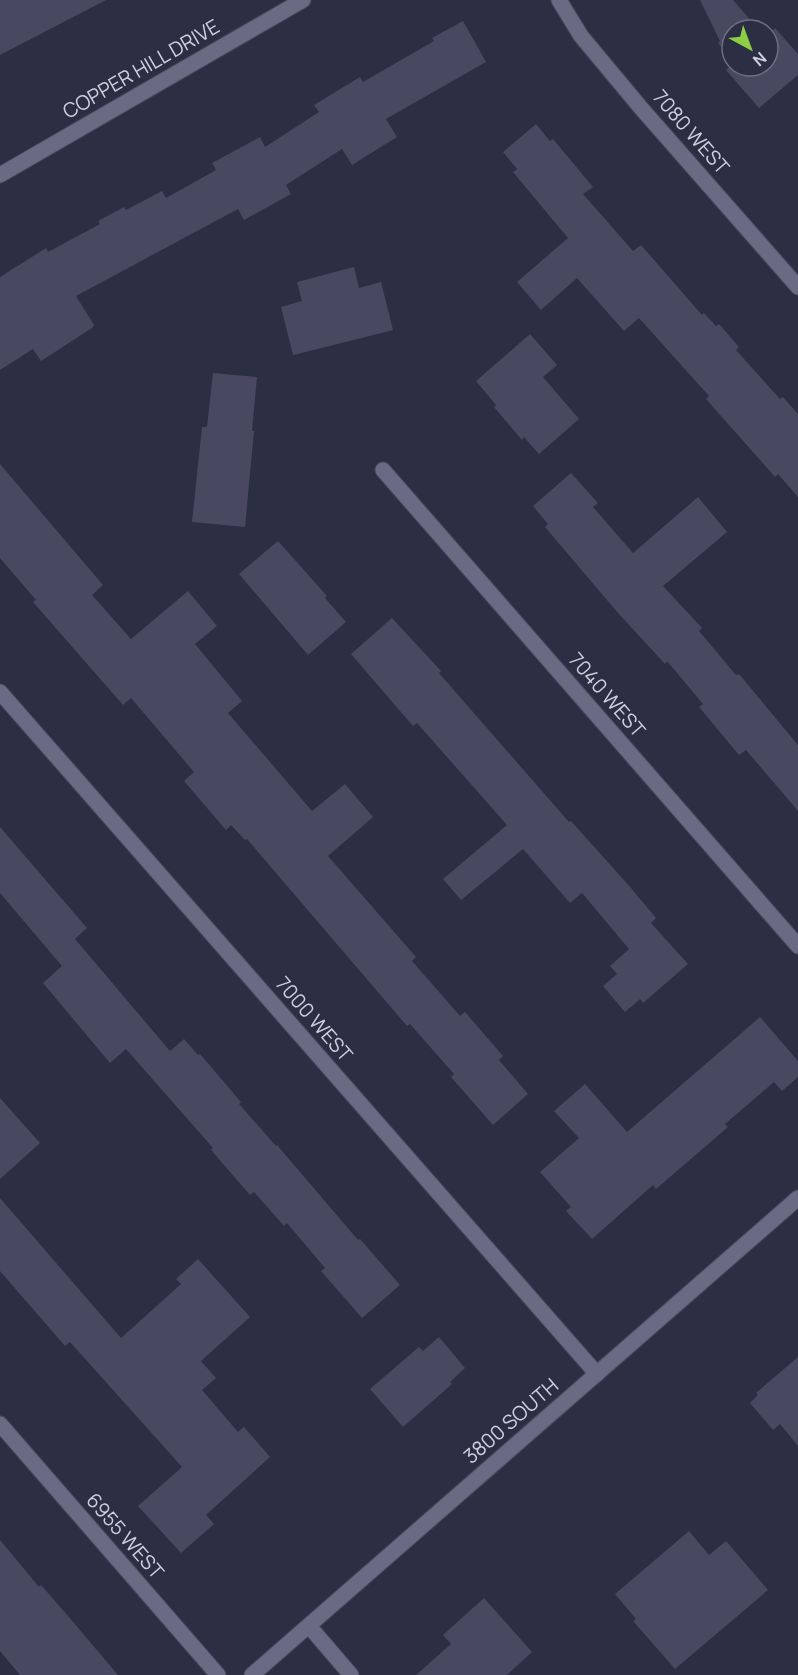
<svg xmlns="http://www.w3.org/2000/svg" width="798" height="1675" font-family="Manrope,sans-serif">
<style>
.building{fill:#484960}
.lines{fill:none;stroke-linecap:round;stroke-linejoin:round}
.lane-casing{stroke:#49495c;stroke-width:17}
.street-casing{stroke:#49495c;stroke-width:17}
.lane{stroke:#696b84;stroke-width:15}
.street{stroke:#696b84;stroke-width:15}
.labels{text-anchor:middle;stroke-width:4.5;stroke-linejoin:round;paint-order:stroke}
.street-label{font-size:20px;fill:#ced0de;stroke:#2c2e43}
</style>
<rect width="100%" height="100%" fill="#2c2e43"/>
<!-- building -->
<g class="building">
<path d="M0,0H106L0,55Z"/>
<path d="M700,0H733L759,30H732V59L718,43L720,41Z"/>
<path d="M463,21L486,62L386,119L397,137L352,165L342,149L286,185L291,194L244,220L238,209L76,296L94,325L92,328L41,361L33,349L0,370V277L46,248L48,252L100,224L98,221L124,207L126,210L162,191L166,198L216,170L212,163L260,137L265,147L319,112L314,105L360,77L363,82L434,41L432,38Z"/>
<path d="M775,28L798,54V75L759,108L726,70L732,65L768,66V34Z"/>
<path d="M536,124L550,141L553,139L593,187L583,194L633,251L641,245L702,315L704,313L716,326L719,324L739,347L736,350L780,399L783,397L798,414V497L778,474L775,477L706,399L709,396L639,318L624,331L577,278L541,310L517,282L568,238L513,172L517,169L503,152Z"/>
<path d="M354,267L359,288L381,282L393,330L293,355L281,307L302,301L297,282Z"/>
<path d="M530,334L557,365L543,377L579,419L539,454L524,437L522,440L494,407L496,405L476,381Z"/>
<path d="M213,373L257,377L252,431H254L245,527L192,522L202,427H207Z"/>
<path d="M0,464L103,585L92,595L131,639L188,591L217,626L195,644L242,701L228,713L312,811L345,784L373,817L328,856L416,957L412,961L460,1016L465,1012L503,1056L499,1060L528,1094L493,1125L451,1077L454,1074L410,1024L407,1026L247,839L245,840L231,825L226,830L184,781L194,772L131,698L123,705L33,602L36,600L0,558Z"/>
<path d="M571,473L598,503L593,507L633,553L698,497L727,532L663,586L702,628L699,631L736,675L739,674L798,745V811L746,750L739,755L699,707L703,704L667,661L665,664L618,613L545,527L548,524L533,506Z"/>
<path d="M278,541L327,596L325,598L346,622L308,655L239,574Z"/>
<path d="M392,618L441,671L439,673L569,822L571,821L631,888L656,918L651,923L688,964L643,1003L640,999L625,1012L603,986L617,974L610,966L629,949L582,893L570,903L523,849L461,900L443,879L507,825L417,723L413,726L351,654Z"/>
<path d="M0,827L87,928L75,939L170,1051L184,1039L198,1055L200,1054L241,1102L239,1104L276,1146L277,1145L358,1240L360,1239L400,1285L362,1318L321,1271L325,1268L287,1223L284,1226L254,1192L250,1195L211,1150L213,1148L126,1049L110,1063L43,983L62,966L0,893Z"/>
<path d="M760,1017L798,1061V1077L782,1091L774,1082L725,1124L728,1127L656,1189L653,1185L592,1239L566,1211L571,1207L540,1172L579,1138L554,1111L585,1084L627,1132Z"/>
<path d="M0,1098L40,1143L0,1179Z"/>
<path d="M0,1198L121,1338L181,1284L176,1279L198,1259L250,1317L201,1361L216,1378L202,1390L238,1432L244,1427L270,1457L206,1515L214,1524L181,1553L138,1506L182,1467L70,1342L65,1346L0,1271Z"/>
<path d="M439,1337L465,1368L450,1382L452,1384L403,1427L370,1389L419,1347L423,1351Z"/>
<path d="M798,1357V1446L780,1424L773,1430L750,1403L758,1395L756,1393Z"/>
<path d="M689,1531L709,1555L726,1541L768,1590L675,1669L633,1621L636,1619L615,1594Z"/>
<path d="M0,1540L39,1587L41,1585L68,1616L118,1675H20L0,1651Z"/>
<path d="M484,1598L532,1652L507,1675H416L451,1644L443,1635Z"/>
</g>
<g class="lines">
<!-- lane casing -->
<g class="lane-casing">
<path id="lane" d="M309,1626L351,1675"/>
</g>
<!-- street casing -->
<g class="street-casing">
<g id="street">
<path d="M559,0L581,36L641,108L798,287"/>
<path d="M0,175L303,0"/>
<path d="M383,470L798,946"/>
<path d="M0,692L597,1374"/>
<path d="M0,1424L218,1675"/>
<path d="M252,1675L798,1198"/>
</g>
</g>
<!-- lane -->
<use href="#lane" class="lane"/>
<!-- street -->
<use href="#street" class="street"/>
</g>
<g class="labels">
<!-- street labels -->
<g class="street-label">
<text transform="translate(141 69) rotate(-30)" y="7">COPPER HILL DRIVE</text>
<text transform="translate(691 132) rotate(49)" y="7">7080 WEST</text>
<text transform="translate(607 695) rotate(49)" y="7">7040 WEST</text>
<text transform="translate(314 1019) rotate(49)" y="7">7000 WEST</text>
<text transform="translate(511 1421) rotate(-41)" y="7">3800 SOUTH</text>
<text transform="translate(125 1536) rotate(49)" y="7">6955 WEST</text>
</g>
</g>
<!-- north arrow -->
<g transform="translate(750 48) rotate(139)"><circle r="28" fill="#2c2e43" stroke="#6d6f81" stroke-width="1.5"/>
<path d="M0-4.5L10 22L0 15L-10 22Z" fill="#8dce44"/>
<text y="-9" font-size="16" font-weight="bold" text-anchor="middle" fill="#ced0de">N</text>
</g>
</svg>
